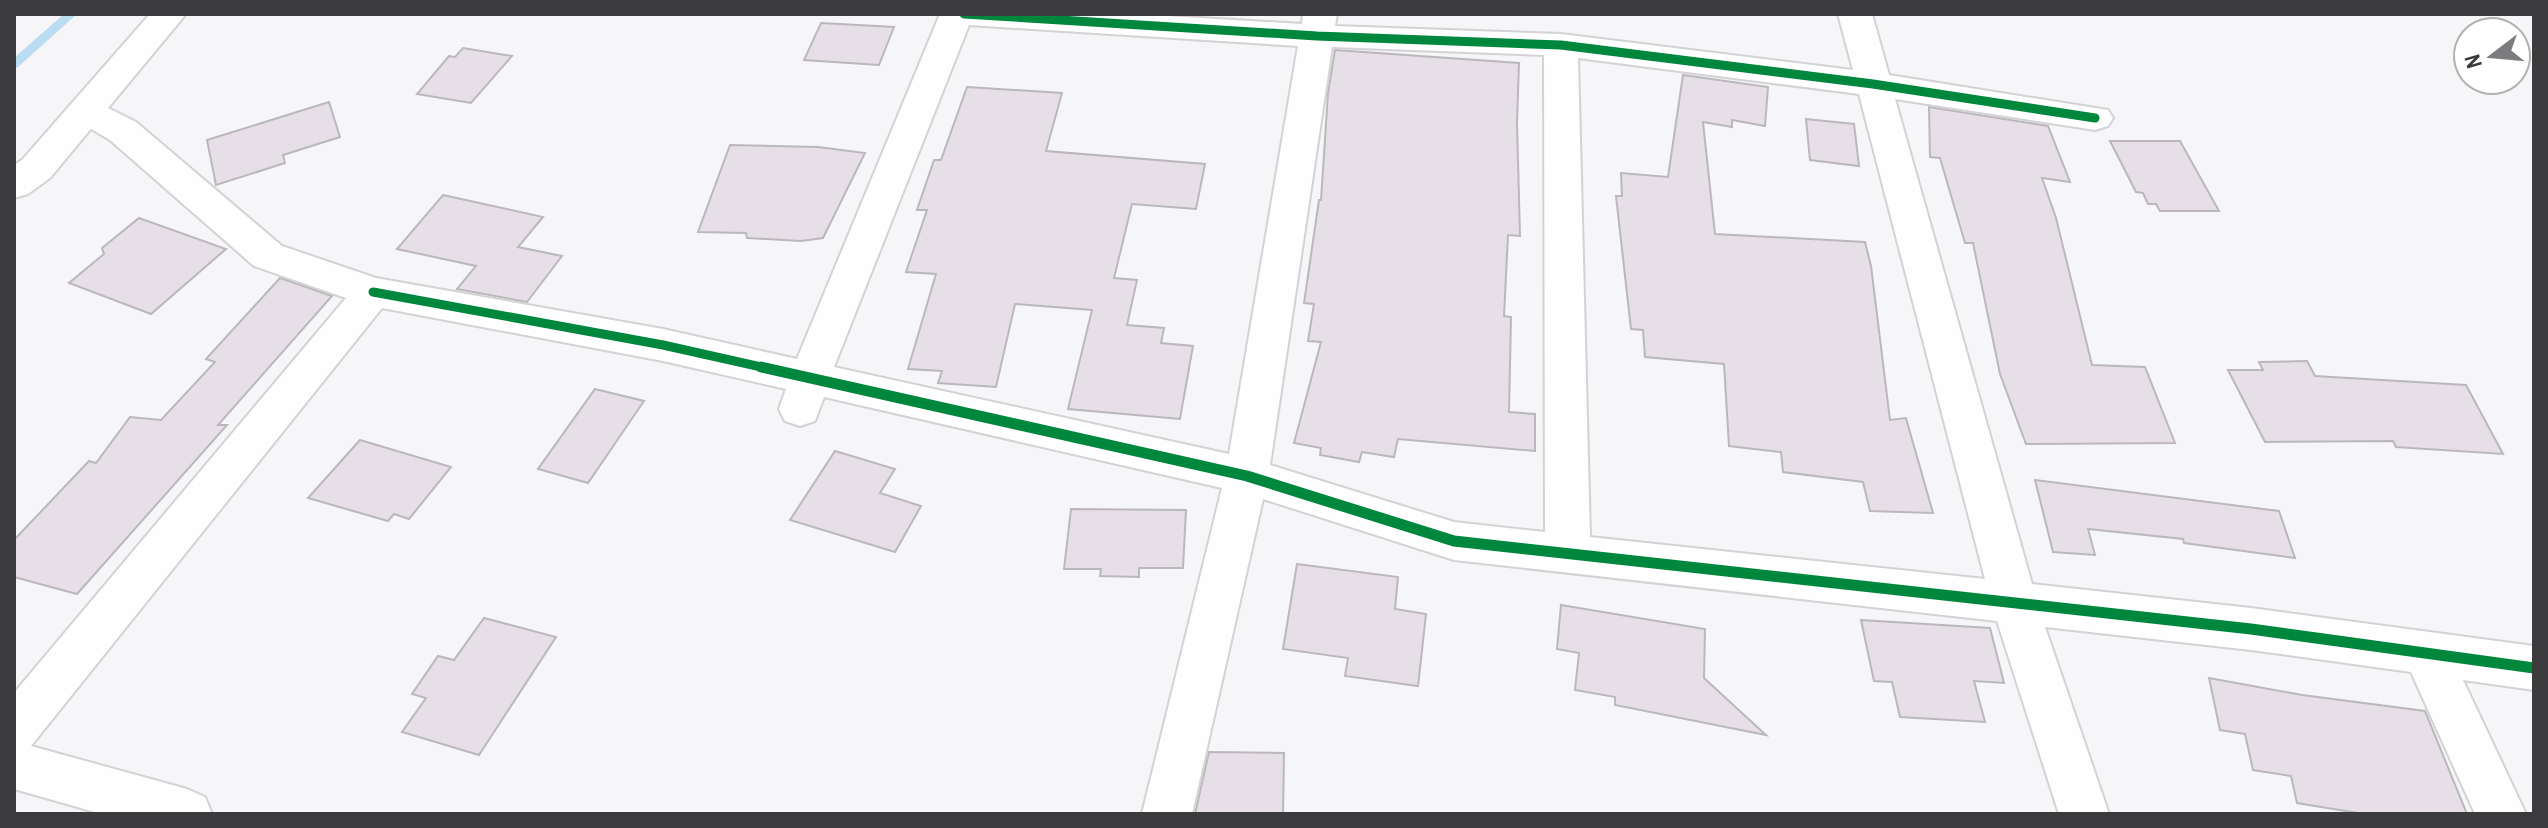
<svg xmlns="http://www.w3.org/2000/svg" width="2548" height="828" font-family="'Archivo Narrow',sans-serif">
<style>
.lines{fill:none;stroke-linecap:round;stroke-linejoin:round}
.stream{fill:#bbddf4;fill-rule:evenodd}
.building{fill:#e7dfe8;stroke:#bab8ba;stroke-width:2}
.street-casing{stroke:#d3d2d4;stroke-width:4}
.secondary-casing{stroke:#d3d2d4;stroke-width:4}
.street{fill:#fefefe;fill-rule:evenodd}
.secondary{fill:#fefefe;fill-rule:evenodd}
.cycleway-far1-casing{stroke:#fff;stroke-width:13}
.cycleway-casing{stroke:#fff;stroke-width:16}
.cycleway-far1{stroke:#00873e;stroke-width:9}
.cycleway{stroke:#00873e;stroke-width:11}
</style>
<rect width="100%" height="100%" fill="#f6f5f8"/>
<g class="lines">
<!-- stream -->
<path class="stream" d="M64,14H77L18,67L14,68V58Z"/>
</g>
<!-- building -->
<g class="building">
<path d="M821,23L894,27L879,65L804,60Z"/>
<path d="M463,48L512,56L471,103L417,94L449,56L455,57Z"/>
<path d="M1335,50L1519,63L1517,123L1520,236L1508,235L1504,316L1511,317L1509,412L1535,414V451L1398,439L1394,457L1362,452L1359,462L1320,455L1321,448L1294,443L1321,342L1308,341L1314,304L1304,303L1319,200H1321L1328,93Z"/>
<path d="M1683,75L1768,87L1765,126L1732,120V127L1703,122L1715,234L1865,242L1871,266L1890,420L1906,418L1933,513L1870,511L1863,482L1783,472L1781,452L1729,446L1724,364L1645,357L1643,330L1631,329L1616,196H1622L1621,173L1668,177Z"/>
<path d="M967,87L1062,93L1046,151L1205,164L1196,209L1132,204L1114,278L1137,280L1127,325L1164,328L1161,343L1193,346L1180,419L1068,409L1092,310L1015,304L996,387L938,383L942,371L908,369L936,274L906,272L927,210H917L934,160H941Z"/>
<path d="M329,102L340,137L283,155L285,163L216,185L207,140Z"/>
<path d="M1929,107L2048,126L2070,182L2042,178L2056,218L2092,365L2145,367L2175,443L2026,444L2000,374L1973,243H1965L1940,158L1930,157Z"/>
<path d="M1806,119L1854,124L1859,166L1810,160Z"/>
<path d="M2110,141H2180L2219,211H2160L2156,204H2148L2143,193L2136,192Z"/>
<path d="M730,145L818,147L865,153L823,238L801,241L747,238L746,233L698,232Z"/>
<path d="M443,195L543,217L518,247L562,256L527,302L457,289L476,266L397,249Z"/>
<path d="M139,218L226,249L151,314L69,283L104,254L102,248Z"/>
<path d="M280,278L332,296L218,425H227L77,594L14,577V540L89,461L96,463L130,417L161,420L215,362L206,359Z"/>
<path d="M2307,361L2315,376L2466,385L2503,454L2396,447L2393,441L2265,442L2228,370H2263L2259,362Z"/>
<path d="M595,389L644,401L588,483L538,469Z"/>
<path d="M360,440L451,467L409,519L394,514L388,521L308,498Z"/>
<path d="M835,451L895,469L880,493L921,506L895,552L790,520Z"/>
<path d="M2035,480L2279,511L2295,558L2184,543L2183,539L2088,529L2095,555L2053,552Z"/>
<path d="M1071,509L1186,510L1183,568H1139V577L1100,576L1101,569H1064Z"/>
<path d="M1297,564L1398,577L1395,609L1426,614L1418,686L1345,676L1348,658L1283,649Z"/>
<path d="M1561,605L1705,629L1704,678L1766,735L1615,705V697L1575,690L1579,653L1557,649Z"/>
<path d="M484,618L556,637L479,755L402,732L426,698L412,694L438,656L454,660Z"/>
<path d="M1861,620L1990,628L2004,683L1974,681L1985,722L1900,717L1892,682L1874,681Z"/>
<path d="M2209,678L2302,695L2425,711L2467,814H2364L2297,803L2291,776L2253,770L2245,734L2220,730Z"/>
<path d="M1209,752L1284,753L1283,814H1195Z"/>
</g>
<g class="lines">
<!-- street casing -->
<g class="street-casing">
<path id="street" d="M940,14H1134L1302,24L1303,14H1337L1335,26L1561,34L1853,70L1838,14H1872L1889,75L2108,110L2113,118L2108,126L2095,130L1895,99L2032,584L2251,608L2534,646V690L2463,680L2526,814H2475L2411,672L2251,650L2045,627L2109,814H2059L1997,621L1454,560L1263,499L1192,814H1142L1222,488L824,397L815,421L800,426L785,421L779,409L786,389L663,361L382,308L31,746L187,789L205,797L212,814H102L14,789V693L346,298L254,266L110,140L74,119L68,111L74,103L86,99L98,103L136,122L282,246L376,278L663,329L797,359ZM969,25L1298,46L1229,454L834,367ZM1332,47L1544,55L1545,532L1454,522L1270,465ZM1578,58L1859,94L1985,579L1590,537Z"/>
</g>
<!-- secondary casing -->
<g class="secondary-casing">
<path id="secondary" d="M150,14H186L50,178L28,194L14,198V165L22,160Z"/>
</g>
<!-- street -->
<use href="#street" class="street"/>
<!-- secondary -->
<use href="#secondary" class="secondary"/>
<!-- cycleway-far1 casing -->
<g class="cycleway-far1-casing">
<g id="cycleway-far1">
<path d="M964,14L1317,36L1561,45L1873,84L2095,118"/>
<path d="M373,292L663,345L770,369"/>
</g>
</g>
<!-- cycleway casing -->
<g class="cycleway-casing">
<path id="cycleway" d="M761,367L1247,476L1454,541L2251,629L2534,668"/>
</g>
<!-- cycleway-far1 -->
<use href="#cycleway-far1" class="cycleway-far1"/>
<!-- cycleway -->
<use href="#cycleway" class="cycleway"/>
</g>
<!-- border -->
<rect width="2548" height="828" fill="none" stroke="#3b3b3d" stroke-width="32"/>
<!-- north arrow -->
<g transform="translate(2492 56) rotate(254)"><circle r="38" fill="#ffffff" stroke="#b1b1b1" stroke-width="2"/>
<path d="M0-6L14 30L0 20L-14 30Z" fill="#7c7c7e"/>
<text y="-12" font-size="22" font-weight="bold" text-anchor="middle" fill="#3b3b3d">N</text>
</g>
</svg>
